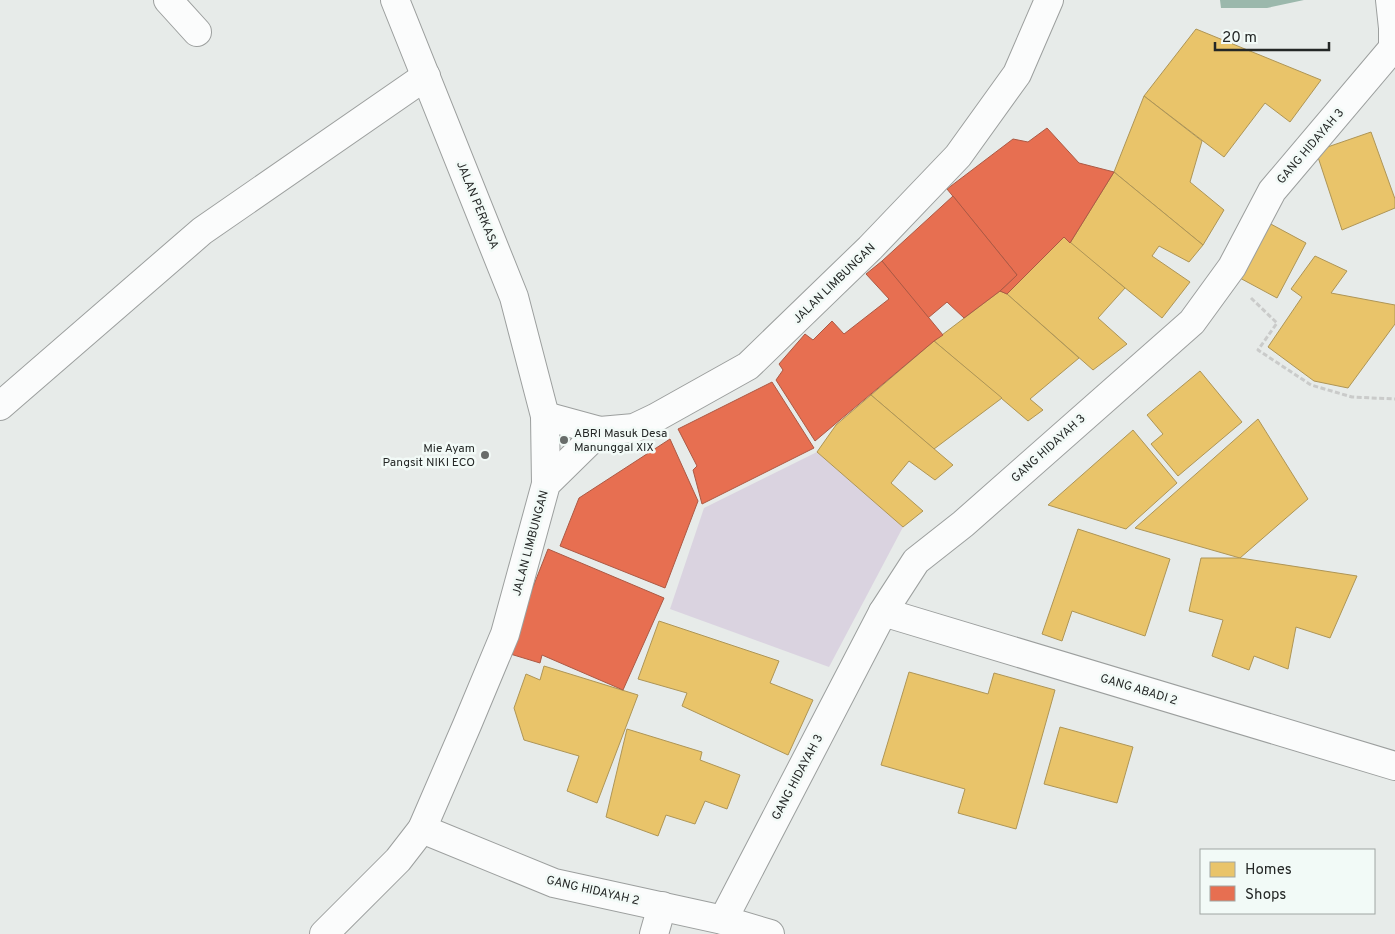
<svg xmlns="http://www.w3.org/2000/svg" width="1395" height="934" font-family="Overpass,sans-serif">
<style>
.green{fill:#dad3e0}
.water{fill:#9bb8ac}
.homes{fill:#e9c46a;stroke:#ae9556}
.shops{fill:#e76f51;stroke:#ac5944}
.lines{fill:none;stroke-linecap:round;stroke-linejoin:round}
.minor-casing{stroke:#9c9f9e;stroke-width:30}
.path{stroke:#cacbca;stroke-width:3;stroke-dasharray:5 2.5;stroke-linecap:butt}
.minor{stroke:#fbfcfc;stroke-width:28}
.poi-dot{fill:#686c6a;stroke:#f2faf7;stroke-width:2}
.labels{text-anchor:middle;stroke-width:5;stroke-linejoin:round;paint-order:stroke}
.street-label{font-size:12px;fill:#242726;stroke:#f2faf7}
.poi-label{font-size:12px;fill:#242726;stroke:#f2faf7;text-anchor:start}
</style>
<rect width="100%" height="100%" fill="#e7ebe9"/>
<!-- green -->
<path class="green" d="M817,452L903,527L829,667L670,609L704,508Z"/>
<!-- water -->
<path class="water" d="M1220,0H1304L1267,8H1221Z"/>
<!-- homes -->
<g class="homes">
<path d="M1196,29L1321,80L1290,122L1265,103L1224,157L1144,96Z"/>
<path d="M1144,96L1202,141L1190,182L1224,210L1203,245L1114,172Z"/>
<path d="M1371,132L1395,199V208L1342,230L1316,151Z"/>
<path d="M1114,172L1203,245L1189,262L1159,246L1152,256L1190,282L1162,318L1070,243Z"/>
<path d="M1267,222L1306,243L1277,298L1238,277Z"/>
<path d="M1064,237L1125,288L1098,318L1127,344L1093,370L1007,294Z"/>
<path d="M1315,256L1347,271L1331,293L1395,305V324L1348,388L1314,381L1268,347L1302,297L1291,289Z"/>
<path d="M1000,291L1007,294L1079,358L1030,399L1043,410L1028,421L934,341Z"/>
<path d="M934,341L1002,398L934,449L871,395Z"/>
<path d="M1200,371L1242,422L1178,476L1151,444L1163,434L1147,415Z"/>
<path d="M871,395L953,465L935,480L909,461L891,483L923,511L903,527L817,452L836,425Z"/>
<path d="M1258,419L1308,499L1240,558L1135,528Z"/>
<path d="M1133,430L1177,483L1126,529L1048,505Z"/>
<path d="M1078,529L1170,559L1145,636L1072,611L1062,641L1042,634Z"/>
<path d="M1201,558H1240L1357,576L1330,638L1296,627L1288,669L1254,656L1249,670L1212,656L1223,620L1189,611Z"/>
<path d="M659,621L779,661L770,683L813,700L788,755L682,706L687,693L638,679Z"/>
<path d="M544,666L638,695L597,803L567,791L579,756L524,740L514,708L526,674L540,680Z"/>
<path d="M909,672L988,694L994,673L1055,690L1016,829L958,813L965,789L881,765Z"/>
<path d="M1060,727L1133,747L1117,803L1044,784Z"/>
<path d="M627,729L702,752L700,760L740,775L727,809L705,801L695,824L666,815L658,836L606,817Z"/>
</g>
<!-- shops -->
<g class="shops">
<path d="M1047,128L1079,163L1114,172L1070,243L1064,237L1007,294L1000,291L1017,275L947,189L1013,139L1028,142Z"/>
<path d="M953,196L1017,275L1000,291L964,318L947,302L928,318L882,261Z"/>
<path d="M882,261L943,335L934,341L815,441L776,380L783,370L779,364L805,334L813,340L832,321L844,334L889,299L866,274Z"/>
<path d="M772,382L814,448L702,504L693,470L697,466L678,429Z"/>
<path d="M670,439L698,501L665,588L560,546L579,498Z"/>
<path d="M548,549L664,598L623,690L542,655L540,663L507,653Z"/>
</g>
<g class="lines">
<!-- minor casing -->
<g class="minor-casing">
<g id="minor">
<path d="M168,0L197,32"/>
<path d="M395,0L514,297L545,416L546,484"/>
<path d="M0,406L202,231L426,76"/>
<path d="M545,416L600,431"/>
<path d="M883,612L1395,766"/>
<path d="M422,829L554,883L723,920L770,934"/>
<path d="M723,920L883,612L916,561L963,524L1192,322L1232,267L1272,191L1393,48V28L1390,0"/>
<path d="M324,934L398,860L422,829L467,725L505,634L546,484L600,431L634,428L655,418L748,366L870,248L958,156L1017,74L1049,0"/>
<path d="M654,934L662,906"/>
</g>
</g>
<!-- path -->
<path class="path" d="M1251,298L1277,323L1258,350L1311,385L1352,397L1395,399"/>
<!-- minor -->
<use href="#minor" class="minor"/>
</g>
<!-- markers -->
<g class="poi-dot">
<circle cx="564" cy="440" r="5"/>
<circle cx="485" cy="455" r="5"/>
</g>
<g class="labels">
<!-- street labels -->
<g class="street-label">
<text transform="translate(1310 146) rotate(-49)" y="4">GANG HIDAYAH 3</text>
<text transform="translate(478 205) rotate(68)" y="4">JALAN PERKASA</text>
<text transform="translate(834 283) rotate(-44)" y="4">JALAN LIMBUNGAN</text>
<text transform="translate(1048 448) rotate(-42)" y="4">GANG HIDAYAH 3</text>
<text transform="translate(530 543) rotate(-75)" y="4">JALAN LIMBUNGAN</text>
<text transform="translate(1139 689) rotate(17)" y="4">GANG ABADI 2</text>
<text transform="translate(797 777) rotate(-62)" y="4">GANG HIDAYAH 3</text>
<text transform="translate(593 890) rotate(13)" y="4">GANG HIDAYAH 2</text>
</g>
<!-- poi labels -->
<g class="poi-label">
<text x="574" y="437">ABRI Masuk Desa<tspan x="574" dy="14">Manunggal XIX</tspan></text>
<text x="475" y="452" text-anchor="end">Mie Ayam<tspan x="475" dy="14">Pangsit NIKI ECO</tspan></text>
</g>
</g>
<!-- legend -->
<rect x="1200" y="849" width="175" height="65" fill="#f2faf7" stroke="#a0a6a3"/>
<rect x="1210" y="862" width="25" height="15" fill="#e9c46a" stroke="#a0a6a3"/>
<text x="1245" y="874" font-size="15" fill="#242726">Homes</text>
<rect x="1210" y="886" width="25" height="15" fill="#e76f51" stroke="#a0a6a3"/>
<text x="1245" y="899" font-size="15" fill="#242726">Shops</text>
<!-- scale -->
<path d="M1215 42v8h114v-8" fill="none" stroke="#242726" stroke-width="2.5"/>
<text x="1222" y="42" font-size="15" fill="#242726" stroke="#f2faf7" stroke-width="4" paint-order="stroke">20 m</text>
</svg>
